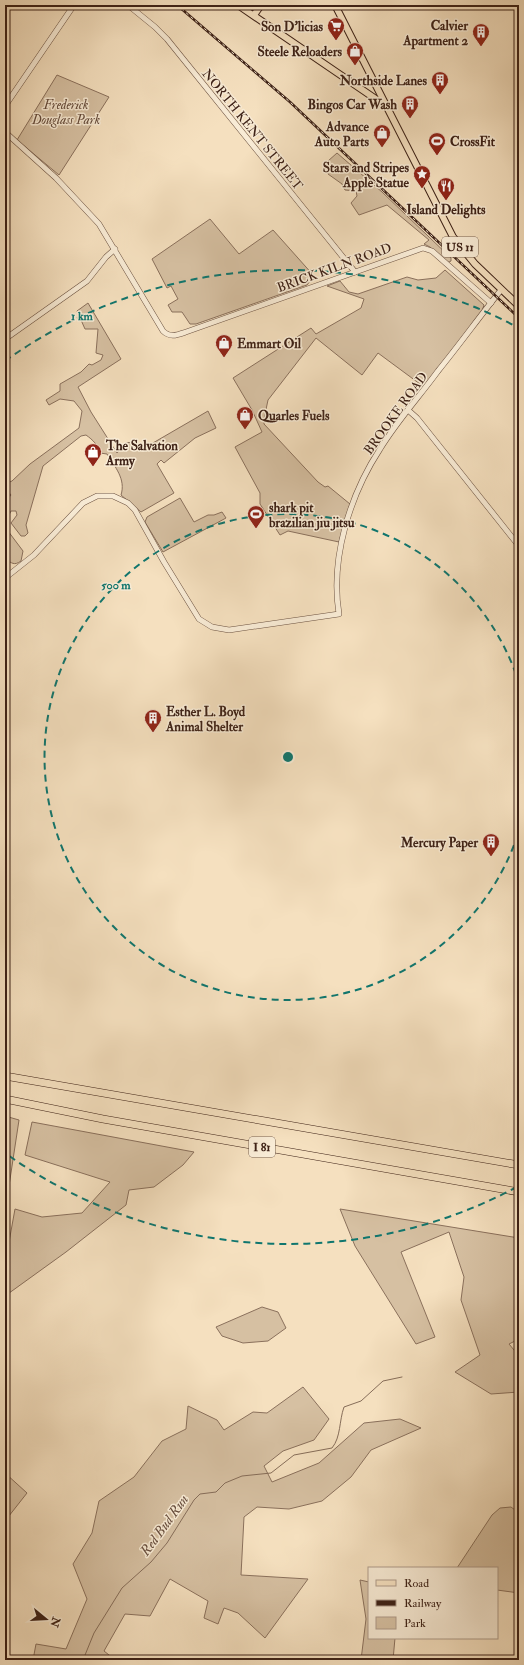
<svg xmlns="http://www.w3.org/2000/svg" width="524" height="1665" font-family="'IM FELL Double Pica',serif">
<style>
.green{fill:#d6c0a2;stroke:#8a705c}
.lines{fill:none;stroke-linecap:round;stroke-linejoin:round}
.stream{stroke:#866d59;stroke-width:1}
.minor-casing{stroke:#6b5140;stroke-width:6}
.major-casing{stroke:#3d2116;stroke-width:8}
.highway-casing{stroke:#3d2116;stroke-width:8}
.minor{stroke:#f8ebd5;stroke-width:5}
.major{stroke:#f5e0bf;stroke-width:6}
.highway{stroke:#f5e0bf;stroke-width:7}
.rail-casing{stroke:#3d2116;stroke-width:2.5}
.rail{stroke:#f8ebd5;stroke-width:1;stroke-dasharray:3;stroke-linecap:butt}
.ring{fill:none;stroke:#0f766e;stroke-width:2;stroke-dasharray:7 5}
.labels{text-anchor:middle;stroke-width:3;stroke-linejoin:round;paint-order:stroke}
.shield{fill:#f8ebd5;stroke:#755e4f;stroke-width:1}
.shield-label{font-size:12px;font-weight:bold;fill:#3d2116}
.poi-label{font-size:13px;font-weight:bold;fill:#3d2116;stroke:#f8ebd5;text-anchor:end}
.park-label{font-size:13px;font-style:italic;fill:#634939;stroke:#f8ebd5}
.street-label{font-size:13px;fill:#3d2116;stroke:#f8ebd5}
.water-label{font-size:14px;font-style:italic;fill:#674d3d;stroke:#f8ebd5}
.centre{fill:#0f766e;stroke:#f8ebd5;stroke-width:2}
.ring-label{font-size:12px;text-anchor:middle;font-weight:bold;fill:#0f766e;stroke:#f8ebd5;stroke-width:3;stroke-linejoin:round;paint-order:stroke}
</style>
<rect width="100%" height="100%" fill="#f5e0bf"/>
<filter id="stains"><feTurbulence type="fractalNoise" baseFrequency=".005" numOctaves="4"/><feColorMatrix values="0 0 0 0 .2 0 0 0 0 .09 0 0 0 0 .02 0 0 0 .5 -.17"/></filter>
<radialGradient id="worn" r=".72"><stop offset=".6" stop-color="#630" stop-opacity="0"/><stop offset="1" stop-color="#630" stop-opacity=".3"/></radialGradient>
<!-- green -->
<g class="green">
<path d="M57,75L109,97L59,175L17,140Z"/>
<path d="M337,153L382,192L451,258V261L447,263L430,247L424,244L429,240L387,205L359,215L351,203L357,196L356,191L345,190L342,184L328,174V161Z"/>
<path d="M210,219L239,254L273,230L314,276L307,285L196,324H190L182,312H172L168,305L178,299L171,286L167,288L152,259Z"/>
<path d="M445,270L484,305L482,311L424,387L378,353L362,375L316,338L268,400L264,419V424L318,482L325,487L328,486L350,504L339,542L288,531L280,535L260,504V493L235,447L262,432L252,410L233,378L311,328L316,334L361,308L364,299L327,286L340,281L349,292L358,294L407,277L418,280L436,278Z"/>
<path d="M88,303L121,359L78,387L91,412L117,453C119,451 120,447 123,445C127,440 142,443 146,447L208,411L216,428L195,438L164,463L161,460L157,464L174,493L141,512L121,495C126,479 115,467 107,454L100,453C98,445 93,440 86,435L81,436L43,466L26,525L28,533L25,536H21L11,523L17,515L16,511H11L8,517L5,514V502L11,495L5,488V484L12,481L30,464L79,428L82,411L74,401L60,399L49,405L46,400L60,391V384L81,372L89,364L92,365L101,360L103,355L96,353L98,329H85L77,311Z"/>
<path d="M180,498L194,522L208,515H214L222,512L226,518L163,552L145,522L147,517Z"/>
<path d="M5,527L23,551L21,561C14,566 12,563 5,559Z"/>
<path d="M5,1116L19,1120L7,1199H5Z"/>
<path d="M32,1122L194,1152L183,1165L154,1187L129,1190L126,1205L66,1252L5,1296V1264L15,1209L42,1217L82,1213L110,1182L25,1155Z"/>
<path d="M340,1209L519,1238V1339L509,1344L519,1356V1392L491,1394L455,1372L480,1355L461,1300L464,1277L449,1232L401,1252L435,1337L416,1344L355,1246Z"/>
<path d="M262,1307L278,1312L286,1328L268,1341L243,1343L222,1336L216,1327Z"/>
<path d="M303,1387L329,1419L314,1440L283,1451L264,1466L272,1482L319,1463L364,1423L400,1419L421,1428L371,1450L351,1477L322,1501L289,1509L257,1507L244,1517L241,1575L308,1579L265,1638L238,1613L224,1608L218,1624L204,1618L208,1601L170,1579L150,1616L125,1614L104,1651L114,1659L144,1660H33L36,1644L66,1649L87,1599L73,1564L92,1533L99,1501L134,1477L162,1441L186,1429L188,1406L217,1420L224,1430L253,1412L267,1413Z"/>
<path d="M5,1473L27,1493L5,1521Z"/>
<path d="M511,1507L519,1513V1593L497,1590V1568H457L492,1515L500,1508Z"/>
<path d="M360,1580L369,1582V1638H395L393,1660H361L366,1619Z"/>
</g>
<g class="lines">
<!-- stream -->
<path class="stream" d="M83,1660L94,1633L122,1588L151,1562L167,1543L194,1500L200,1494L216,1492L225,1483L242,1476L271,1473L294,1455L332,1448C341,1437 339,1421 344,1407L361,1401L383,1381L402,1377"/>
<!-- minor casing -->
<g class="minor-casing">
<g id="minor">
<path d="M128,5L155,27L167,39L355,272"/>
<path d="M5,106L74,5"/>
<path d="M5,132L56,178L99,224L163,331C170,338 177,335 186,332L423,248L432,251L491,303"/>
<path d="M5,339L87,281L106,257L115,249"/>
<path d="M408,410L417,418L519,546"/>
<path d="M5,578L34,555L83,503L97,496H113L128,503L135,510L164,562L199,619L212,627L229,630L339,614C330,558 350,495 380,449C397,421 419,397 438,371C460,344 480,316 501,290"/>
</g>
</g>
<!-- major casing -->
<g class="major-casing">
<g id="major">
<path d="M238,5L386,106"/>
<path d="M335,5L453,237L475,264L519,306"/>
<path d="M254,15L261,5"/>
</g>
</g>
<!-- highway casing -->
<g class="highway-casing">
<g id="highway">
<path d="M5,1076L519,1165"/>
<path d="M5,1099L103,1119L519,1192"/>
</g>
</g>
<!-- minor -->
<use href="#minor" class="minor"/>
<!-- major -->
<use href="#major" class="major"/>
<!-- highway -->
<use href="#highway" class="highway"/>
<!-- rail casing -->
<g class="rail-casing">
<path id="rail" d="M177,5L290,102L519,318"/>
</g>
<!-- rail -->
<use href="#rail" class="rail"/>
</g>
<!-- distance rings -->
<g class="ring">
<path d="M518 834A243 243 0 1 1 518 680"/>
<path d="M517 1187A487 487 0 0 1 5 1153M5 361A487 487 0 0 1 517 327"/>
</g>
<!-- icons -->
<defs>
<g id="supermarket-pin" transform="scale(0.9)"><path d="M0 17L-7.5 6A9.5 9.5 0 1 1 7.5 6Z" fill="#8f2418" stroke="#f8ebd5"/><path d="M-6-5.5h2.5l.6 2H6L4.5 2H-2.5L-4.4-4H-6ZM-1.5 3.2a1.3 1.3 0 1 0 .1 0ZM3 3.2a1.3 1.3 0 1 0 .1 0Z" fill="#fff"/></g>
<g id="building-pin" transform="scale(0.9)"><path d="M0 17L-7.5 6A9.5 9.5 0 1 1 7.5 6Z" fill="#8f2418" stroke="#f8ebd5"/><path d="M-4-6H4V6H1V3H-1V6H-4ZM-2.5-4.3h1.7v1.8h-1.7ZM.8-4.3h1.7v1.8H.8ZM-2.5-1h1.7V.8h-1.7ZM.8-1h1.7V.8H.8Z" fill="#fff"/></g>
<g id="shop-pin" transform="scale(0.9)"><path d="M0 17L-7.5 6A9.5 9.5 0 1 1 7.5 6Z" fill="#8f2418" stroke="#f8ebd5"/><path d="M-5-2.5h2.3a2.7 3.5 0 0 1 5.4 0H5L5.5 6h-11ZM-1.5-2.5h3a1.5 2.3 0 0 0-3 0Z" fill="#fff"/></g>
<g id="stadium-pin" transform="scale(0.9)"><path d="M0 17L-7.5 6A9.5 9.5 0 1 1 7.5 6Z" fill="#8f2418" stroke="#f8ebd5"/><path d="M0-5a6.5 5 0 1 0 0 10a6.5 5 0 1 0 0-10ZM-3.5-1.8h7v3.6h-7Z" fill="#fff"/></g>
<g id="sight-pin" transform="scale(0.9)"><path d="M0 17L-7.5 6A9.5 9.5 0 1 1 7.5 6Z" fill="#8f2418" stroke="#f8ebd5"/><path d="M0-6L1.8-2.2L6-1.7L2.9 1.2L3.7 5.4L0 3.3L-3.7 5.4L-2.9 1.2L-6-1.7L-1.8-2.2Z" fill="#fff"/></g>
<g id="restaurant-pin" transform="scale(0.9)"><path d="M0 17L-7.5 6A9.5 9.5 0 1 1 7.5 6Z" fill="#8f2418" stroke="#f8ebd5"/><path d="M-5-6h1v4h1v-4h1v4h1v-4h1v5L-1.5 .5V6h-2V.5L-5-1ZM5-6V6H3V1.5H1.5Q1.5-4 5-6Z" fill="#fff"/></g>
</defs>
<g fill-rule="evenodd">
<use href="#supermarket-pin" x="336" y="26"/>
<use href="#building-pin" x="481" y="32"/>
<use href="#shop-pin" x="355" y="51"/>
<use href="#building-pin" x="440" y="80"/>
<use href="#building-pin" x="410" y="104"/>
<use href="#shop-pin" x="382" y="133"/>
<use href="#stadium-pin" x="437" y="141"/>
<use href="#sight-pin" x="422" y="174"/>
<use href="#restaurant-pin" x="446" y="186"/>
<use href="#shop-pin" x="224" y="343"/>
<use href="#shop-pin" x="245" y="415"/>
<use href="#shop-pin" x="93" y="452"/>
<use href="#stadium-pin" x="256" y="514"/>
<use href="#building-pin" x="153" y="718"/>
<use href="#building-pin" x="491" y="842"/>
</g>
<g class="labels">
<!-- shield labels -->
<g class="shield">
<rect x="442" y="237" width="36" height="20" rx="3"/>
<rect x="249" y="1137" width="26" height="20" rx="3"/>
</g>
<g class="shield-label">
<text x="460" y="251">US 11</text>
<text x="262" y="1151">I 81</text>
</g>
<!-- poi labels -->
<g class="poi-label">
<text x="468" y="30">Calvier<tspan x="468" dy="15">Apartment 2</tspan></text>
<text x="323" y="31">Son D'licias</text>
<text x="342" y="56">Steele Reloaders</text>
<text x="427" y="85">Northside Lanes</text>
<text x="397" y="109">Bingos Car Wash</text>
<text x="369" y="131">Advance<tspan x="369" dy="15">Auto Parts</tspan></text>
<text x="450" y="146" text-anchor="start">CrossFit</text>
<text x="409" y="172">Stars and Stripes<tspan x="409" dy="15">Apple Statue</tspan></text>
<text x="446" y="214" text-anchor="middle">Island Delights</text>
<text x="237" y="348" text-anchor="start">Emmart Oil</text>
<text x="258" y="420" text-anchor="start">Quarles Fuels</text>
<text x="106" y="450" text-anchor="start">The Salvation<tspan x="106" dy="15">Army</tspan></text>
<text x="269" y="512" text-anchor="start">shark pit<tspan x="269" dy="15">brazilian jiu jitsu</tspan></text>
<text x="166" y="716" text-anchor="start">Esther L. Boyd<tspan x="166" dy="15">Animal Shelter</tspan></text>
<text x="478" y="847">Mercury Paper</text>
</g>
<!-- park labels -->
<g class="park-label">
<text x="66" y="109">Frederick<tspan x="66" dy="15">Douglass Park</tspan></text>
</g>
<!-- street labels -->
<g class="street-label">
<text transform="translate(253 129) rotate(51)" y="5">NORTH KENT STREET</text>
<text transform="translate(334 267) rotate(-20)" y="5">BRICK KILN ROAD</text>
<text transform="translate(395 413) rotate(-54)" y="5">BROOKE ROAD</text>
</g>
<!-- water labels -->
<g class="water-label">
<text transform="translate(164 1525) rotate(-54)" y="5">Red Bud Run</text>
</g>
</g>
<circle cx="288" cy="757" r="6" class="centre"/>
<g class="ring-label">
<text x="82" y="320">1 km</text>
<text x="116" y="589">500 m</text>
</g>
<!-- margin -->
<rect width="524" height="1665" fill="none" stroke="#f5e0bf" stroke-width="20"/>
<rect x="6" y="6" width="512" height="1653" fill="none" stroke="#3d2116" stroke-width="2"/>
<rect x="10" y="10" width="504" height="1645" fill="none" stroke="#3d2116"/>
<!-- legend -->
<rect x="368" y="1567" width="130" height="72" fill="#f8ebd5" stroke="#ad9a89"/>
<rect x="376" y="1580" width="20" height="6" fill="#f5e0bf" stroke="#ad9a89"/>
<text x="404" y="1587" font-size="12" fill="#3d2116">Road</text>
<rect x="376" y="1600" width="20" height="6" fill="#3d2116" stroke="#ad9a89"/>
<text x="404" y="1607" font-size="12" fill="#3d2116">Railway</text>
<rect x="376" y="1617" width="20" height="12" fill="#d6c0a2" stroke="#ad9a89"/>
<text x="404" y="1627" font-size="12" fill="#3d2116">Park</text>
<!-- north arrow -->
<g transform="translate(46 1619) rotate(108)" stroke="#f8ebd5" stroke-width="3" paint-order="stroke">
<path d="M0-3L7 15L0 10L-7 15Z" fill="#3d2116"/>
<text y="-6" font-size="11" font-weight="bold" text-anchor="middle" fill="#3d2116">N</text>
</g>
<rect width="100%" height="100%" filter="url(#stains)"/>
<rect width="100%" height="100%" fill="url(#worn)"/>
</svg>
